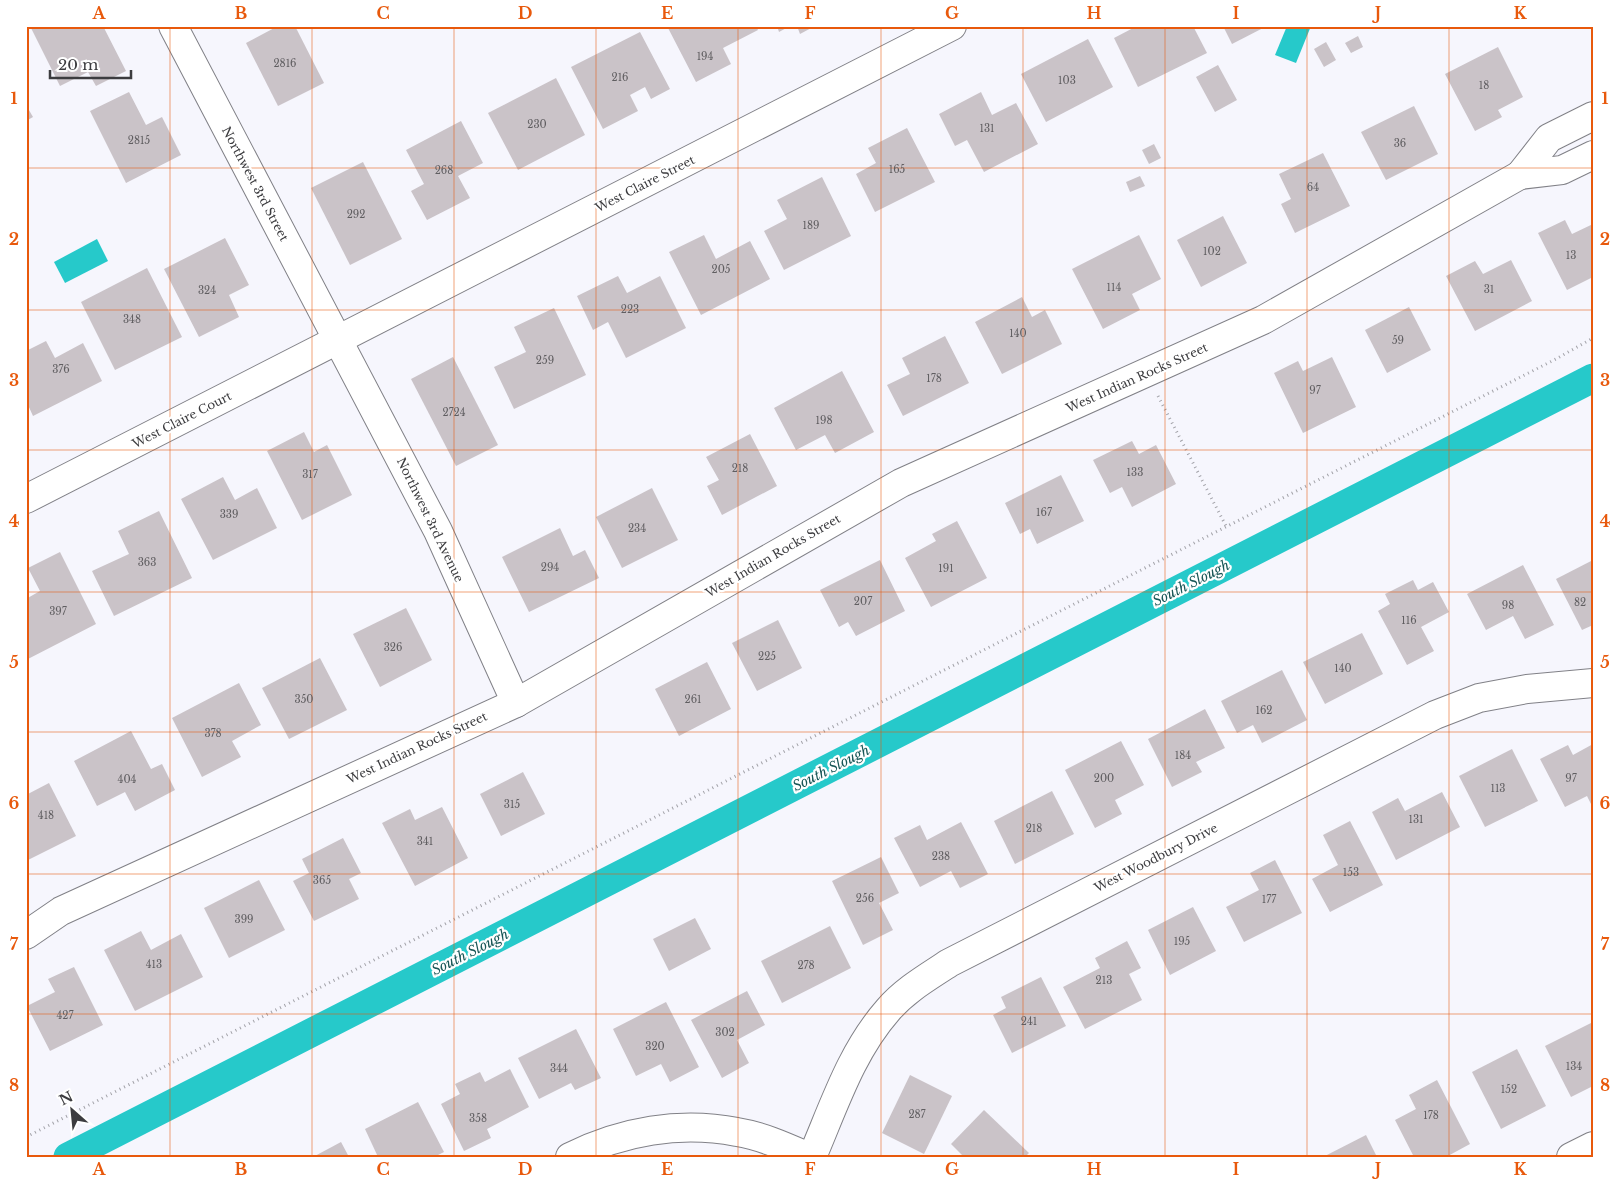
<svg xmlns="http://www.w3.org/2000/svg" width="1619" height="1183" font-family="'Libre Baskerville',serif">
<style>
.water{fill:#26c9ca}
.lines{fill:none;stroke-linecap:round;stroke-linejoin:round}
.canal{stroke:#26c9ca;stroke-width:29}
.building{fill:#cac3c8}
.street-casing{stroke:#818187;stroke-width:30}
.path{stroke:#a2a2a8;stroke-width:3;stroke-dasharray:1 4;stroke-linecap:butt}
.street{stroke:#fff;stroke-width:28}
.grid{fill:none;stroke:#e8590c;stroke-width:1;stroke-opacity:0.55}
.labels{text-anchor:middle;stroke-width:4.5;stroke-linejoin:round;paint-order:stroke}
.number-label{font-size:10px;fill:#605e61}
.street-label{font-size:12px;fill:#3c3c3f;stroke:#fff}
.water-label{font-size:14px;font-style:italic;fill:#195757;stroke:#fff}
.neatline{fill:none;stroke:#e8590c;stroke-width:2}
.grid-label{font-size:16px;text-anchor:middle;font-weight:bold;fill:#e8590c}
</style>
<rect width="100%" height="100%" fill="#f6f6fd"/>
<!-- water -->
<g class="water">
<path d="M1287,26H1311L1296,63L1275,55Z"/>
<path d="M97,239L108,261L65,283L54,262Z"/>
</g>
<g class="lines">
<!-- canal -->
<path class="canal" d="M68,1157L1593,378"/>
</g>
<!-- building -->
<g class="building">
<path d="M30,26H103L126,71L96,86L88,72L60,86Z"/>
<path d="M278,26H295L324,83L278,106L246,43Z"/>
<path d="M667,26H756L758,30L723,48L731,64L696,82Z"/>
<path d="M777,26H790L779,32Z"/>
<path d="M797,26H815L800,34Z"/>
<path d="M1137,26H1193L1207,53L1138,87L1114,38Z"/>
<path d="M1223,26H1267L1232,44Z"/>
<path d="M640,32L670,89L651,99L645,87L630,95L638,111L603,129L571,67Z"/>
<path d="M1358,36L1363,47L1351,53L1345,43Z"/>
<path d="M1088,39L1113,87L1046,122L1021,74Z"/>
<path d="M1326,42L1336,60L1324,67L1314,49Z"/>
<path d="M1498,47L1523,97L1498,110L1502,117L1475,131L1445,74Z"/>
<path d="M1218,65L1237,100L1215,112L1196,77Z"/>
<path d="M556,78L585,135L518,170L488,113Z"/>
<path d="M129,92L146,125L162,117L181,155L126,183L90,111Z"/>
<path d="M981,92L992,115L1016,103L1038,144L984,172L967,140L955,146L939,114Z"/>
<path d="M26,105L33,117L26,121Z"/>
<path d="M1414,106L1438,154L1386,180L1361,132Z"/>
<path d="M461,121L483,163L458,176L470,198L427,220L411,191L424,184L406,150Z"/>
<path d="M907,128L935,182L875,212L856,174L876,163L868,148Z"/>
<path d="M1154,144L1161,158L1149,164L1142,150Z"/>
<path d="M1323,153L1350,206L1295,233L1281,204L1291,199L1279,174Z"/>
<path d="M363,162L402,239L350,265L311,188Z"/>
<path d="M1140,176L1145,186L1130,192L1126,182Z"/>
<path d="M822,177L851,236L784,270L764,231L787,219L777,200Z"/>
<path d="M1223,216L1247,263L1201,287L1177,240Z"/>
<path d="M1565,220L1572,234L1593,224V277L1567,290L1538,233Z"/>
<path d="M704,235L716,259L750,241L770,279L701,315L669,252Z"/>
<path d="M1139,235L1161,279L1132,294L1140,310L1103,329L1072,269Z"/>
<path d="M225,238L249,285L229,295L239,317L199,337L164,269Z"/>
<path d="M1511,260L1532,301L1475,331L1446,276L1475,261L1483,274Z"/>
<path d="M147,268L182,337L115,370L81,302Z"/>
<path d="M618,276L627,293L660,276L686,328L626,358L608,322L593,330L577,296Z"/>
<path d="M1022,297L1032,317L1045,310L1062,344L1002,374L975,322Z"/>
<path d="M1409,307L1431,350L1387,373L1365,330Z"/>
<path d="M554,308L586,375L514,409L494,367L526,352L514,327Z"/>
<path d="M945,336L969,383L903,416L887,385L910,374L902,358Z"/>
<path d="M46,341L55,358L83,343L102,381L33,416L28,405L26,406V351Z"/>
<path d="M453,357L498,445L456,466L411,379Z"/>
<path d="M1332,357L1356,407L1303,433L1274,373L1298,361L1303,371Z"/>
<path d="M842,371L874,432L835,453L825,435L796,450L774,408Z"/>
<path d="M304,432L314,452L327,445L352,495L302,520L267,451Z"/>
<path d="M750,434L777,486L722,515L707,486L719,480L706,457Z"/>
<path d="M1132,441L1139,454L1156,445L1176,484L1132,507L1122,487L1110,493L1093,460Z"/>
<path d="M1061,475L1084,521L1037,544L1030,529L1020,534L1005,503Z"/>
<path d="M223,477L235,500L257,488L277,528L213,560L181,499Z"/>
<path d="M652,488L678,540L622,568L596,517Z"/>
<path d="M159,511L192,578L114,616L92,571L129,554L118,531Z"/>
<path d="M957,521L987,578L931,607L905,558L936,541L932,534Z"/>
<path d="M560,528L573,556L585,550L599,578L529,612L502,557Z"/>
<path d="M60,552L96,624L26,660V599L40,591L28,568Z"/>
<path d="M880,560L905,611L856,636L848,622L839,627L820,590Z"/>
<path d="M1593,560V625L1582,630L1556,579Z"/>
<path d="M1523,565L1554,625L1525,639L1513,616L1486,630L1467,594Z"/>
<path d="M1413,580L1418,590L1433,582L1449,612L1421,627L1434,651L1407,665L1378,611L1390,604L1385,594Z"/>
<path d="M406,608L432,660L380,687L353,634Z"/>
<path d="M778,620L802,668L757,691L732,643Z"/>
<path d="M1362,633L1383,674L1325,704L1303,662Z"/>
<path d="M320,658L347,710L289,739L262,688Z"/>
<path d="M707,662L731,709L679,736L655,689Z"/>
<path d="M1282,670L1307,720L1262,743L1253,725L1237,733L1221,701Z"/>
<path d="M239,683L261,725L232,741L241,757L202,777L172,718Z"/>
<path d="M1205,709L1225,748L1196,762L1202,772L1172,787L1148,739Z"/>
<path d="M131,731L151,769L162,764L175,790L135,811L125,792L97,806L74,761Z"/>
<path d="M1121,741L1144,785L1115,800L1122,814L1095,828L1065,770Z"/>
<path d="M1593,744V808L1587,796L1565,807L1540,759L1568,745L1573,755Z"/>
<path d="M1512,749L1538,801L1485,827L1459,776Z"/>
<path d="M523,772L545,814L501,836L480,794Z"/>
<path d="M49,783L76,836L26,861V795Z"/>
<path d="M1052,791L1074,834L1015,864L994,821Z"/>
<path d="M1442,792L1460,827L1396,860L1372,812L1398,798L1405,811Z"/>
<path d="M442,807L468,858L415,886L382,823L410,809L415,820Z"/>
<path d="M1350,821L1383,885L1330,912L1312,879L1338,865L1323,835Z"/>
<path d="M961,822L988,874L960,888L951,871L920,887L894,838L920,825L927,840Z"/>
<path d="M343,838L361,873L349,879L359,899L314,921L293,881L309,873L302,859Z"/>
<path d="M881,857L899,893L879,903L893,930L863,945L832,881Z"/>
<path d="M1275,860L1302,913L1244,942L1226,907L1259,890L1250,873Z"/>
<path d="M259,880L285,930L229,958L204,908Z"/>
<path d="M1193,907L1216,951L1170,975L1148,930Z"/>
<path d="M695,918L711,949L669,971L653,939Z"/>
<path d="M830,926L851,968L782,1003L761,961Z"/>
<path d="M141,931L151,950L181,934L203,977L135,1011L104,950Z"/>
<path d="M1127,941L1141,968L1129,974L1142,1000L1085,1029L1063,987L1100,968L1095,958Z"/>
<path d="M74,967L103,1025L50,1051L27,1006L55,992L48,979Z"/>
<path d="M1041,977L1066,1026L1012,1053L993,1015L1006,1008L1001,997Z"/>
<path d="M747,991L765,1025L737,1040L749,1063L722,1078L691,1020Z"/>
<path d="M666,1002L699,1067L670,1082L661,1064L636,1076L613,1029Z"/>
<path d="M1593,1022V1086L1571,1097L1545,1046Z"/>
<path d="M576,1029L601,1078L575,1090L571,1083L539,1099L518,1058Z"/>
<path d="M1517,1049L1546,1106L1501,1129L1472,1072Z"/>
<path d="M510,1069L529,1107L487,1129L491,1138L464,1151L441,1104L460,1094L455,1084L480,1072L485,1082Z"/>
<path d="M910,1075L952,1096L924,1154L882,1133Z"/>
<path d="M1437,1080L1470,1144L1446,1157H1414L1395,1120L1416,1109L1409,1095Z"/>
<path d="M418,1102L444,1152L434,1157H378L365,1129Z"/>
<path d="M984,1110L1029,1153L1025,1157H964L951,1144Z"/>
<path d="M1366,1135L1377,1157H1323Z"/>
<path d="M341,1142L349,1157H313Z"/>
</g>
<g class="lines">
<!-- street casing -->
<g class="street-casing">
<g id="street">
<path d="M173,26L438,531L516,703"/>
<path d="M1593,116L1549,138L1520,175L1562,170L1593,155"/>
<path d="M26,499L952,26"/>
<path d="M26,935L61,911L516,703L901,483L1263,320L1520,175"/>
<path d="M570,1157C622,1131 680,1121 737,1132C762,1136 786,1147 809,1157"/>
<path d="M812,1157C834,1106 851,1052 888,1010C905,990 928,977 949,963L1435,715L1479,698L1527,689L1593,683"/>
<path d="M1571,1157L1593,1146"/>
</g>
</g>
<!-- path -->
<g class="path">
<path d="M1158,396L1226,526"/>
<path d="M26,1137L1556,359L1593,338"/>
</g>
<!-- street -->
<use href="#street" class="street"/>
</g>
<!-- grid -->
<path class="grid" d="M170,26V1157M312,26V1157M454,26V1157M596,26V1157M738,26V1157M881,26V1157M1023,26V1157M1165,26V1157M1307,26V1157M1449,26V1157M26,168H1593M26,310H1593M26,450H1593M26,592H1593M26,732H1593M26,874H1593M26,1014H1593"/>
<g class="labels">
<!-- number labels -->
<g class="number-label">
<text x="705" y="60">194</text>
<text x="285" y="67">2816</text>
<text x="620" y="81">216</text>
<text x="1067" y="84">103</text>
<text x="1484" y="89">18</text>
<text x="537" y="128">230</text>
<text x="987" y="132">131</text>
<text x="139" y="144">2815</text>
<text x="1400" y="147">36</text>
<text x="897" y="173">165</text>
<text x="444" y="174">268</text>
<text x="1313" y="191">64</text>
<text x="356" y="218">292</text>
<text x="811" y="229">189</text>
<text x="1212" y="255">102</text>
<text x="1571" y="259">13</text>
<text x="721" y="273">205</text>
<text x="1114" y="291">114</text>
<text x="1489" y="293">31</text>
<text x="207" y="294">324</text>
<text x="630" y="313">223</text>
<text x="132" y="323">348</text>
<text x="1018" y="337">140</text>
<text x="1398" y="344">59</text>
<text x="545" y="364">259</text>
<text x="61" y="373">376</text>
<text x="934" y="382">178</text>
<text x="1315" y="394">97</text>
<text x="454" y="416">2724</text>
<text x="824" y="424">198</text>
<text x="740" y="472">218</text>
<text x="1135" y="476">133</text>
<text x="310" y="478">317</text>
<text x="1044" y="516">167</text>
<text x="229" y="518">339</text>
<text x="637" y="532">234</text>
<text x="147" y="566">363</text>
<text x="550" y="571">294</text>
<text x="946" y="572">191</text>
<text x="863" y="605">207</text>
<text x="1580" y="606">82</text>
<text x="1508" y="609">98</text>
<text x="58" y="615">397</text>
<text x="1409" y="624">116</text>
<text x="393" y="651">326</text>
<text x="767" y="660">225</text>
<text x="1343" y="672">140</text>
<text x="304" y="703">350</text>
<text x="693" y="703">261</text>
<text x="1264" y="714">162</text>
<text x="213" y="737">378</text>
<text x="1183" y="759">184</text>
<text x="1104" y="782">200</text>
<text x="1571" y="782">97</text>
<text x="127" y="783">404</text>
<text x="1498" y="792">113</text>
<text x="512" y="808">315</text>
<text x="46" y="819">418</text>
<text x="1416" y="823">131</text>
<text x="1034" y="832">218</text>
<text x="425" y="845">341</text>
<text x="941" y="860">238</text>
<text x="1351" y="876">153</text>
<text x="322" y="884">365</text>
<text x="865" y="902">256</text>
<text x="1269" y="903">177</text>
<text x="244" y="923">399</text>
<text x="1182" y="945">195</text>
<text x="154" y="968">413</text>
<text x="806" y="969">278</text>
<text x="1104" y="984">213</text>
<text x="65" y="1019">427</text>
<text x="1029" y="1025">241</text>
<text x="725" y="1036">302</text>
<text x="655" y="1050">320</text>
<text x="1574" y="1070">134</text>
<text x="559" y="1072">344</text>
<text x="1509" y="1093">152</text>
<text x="917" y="1118">287</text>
<text x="1431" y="1119">178</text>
<text x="478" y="1122">358</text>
</g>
<!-- street labels -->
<g class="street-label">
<text transform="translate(255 184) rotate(62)" y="4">Northwest 3rd Street</text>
<text transform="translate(645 184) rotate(-27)" y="4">West Claire Street</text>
<text transform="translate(1137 378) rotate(-24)" y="4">West Indian Rocks Street</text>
<text transform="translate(182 420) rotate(-27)" y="4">West Claire Court</text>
<text transform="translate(430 520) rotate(64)" y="4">Northwest 3rd Avenue</text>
<text transform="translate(773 556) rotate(-30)" y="4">West Indian Rocks Street</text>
<text transform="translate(417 748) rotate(-25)" y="4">West Indian Rocks Street</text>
<text transform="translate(1156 858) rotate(-27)" y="4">West Woodbury Drive</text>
</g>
<!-- water labels -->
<g class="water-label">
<text transform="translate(1191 583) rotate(-27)" y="5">South Slough</text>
<text transform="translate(831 768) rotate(-27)" y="5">South Slough</text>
<text transform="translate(470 952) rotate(-27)" y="5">South Slough</text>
</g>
</g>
<!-- border -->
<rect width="1619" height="1183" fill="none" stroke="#ffffff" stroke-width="55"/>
<!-- north arrow -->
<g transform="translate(72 1110) rotate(333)" stroke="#ffffff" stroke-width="4" paint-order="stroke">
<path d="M0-4L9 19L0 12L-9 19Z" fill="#3c3c3f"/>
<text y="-8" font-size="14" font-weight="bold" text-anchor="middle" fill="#3c3c3f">N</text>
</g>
<!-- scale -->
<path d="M50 70v8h81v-8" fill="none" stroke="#3c3c3f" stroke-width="2.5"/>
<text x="58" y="70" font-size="15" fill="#3c3c3f" stroke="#ffffff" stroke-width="4" paint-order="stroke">20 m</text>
<rect x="28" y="28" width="1564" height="1128" class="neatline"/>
<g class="grid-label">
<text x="99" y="19">A</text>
<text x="241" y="19">B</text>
<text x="383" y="19">C</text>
<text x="525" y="19">D</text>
<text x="667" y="19">E</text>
<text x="810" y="19">F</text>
<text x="952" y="19">G</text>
<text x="1094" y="19">H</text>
<text x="1236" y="19">I</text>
<text x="1378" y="19">J</text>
<text x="1520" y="19">K</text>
<text x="14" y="104">1</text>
<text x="1605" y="104">1</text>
<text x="14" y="245">2</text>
<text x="1605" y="245">2</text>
<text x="14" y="386">3</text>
<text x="1605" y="386">3</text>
<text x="14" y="527">4</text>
<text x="1605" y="527">4</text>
<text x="14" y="668">5</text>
<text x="1605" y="668">5</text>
<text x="14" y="809">6</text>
<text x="1605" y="809">6</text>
<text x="14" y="950">7</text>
<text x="1605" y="950">7</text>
<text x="14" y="1091">8</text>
<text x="1605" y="1091">8</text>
<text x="99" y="1175">A</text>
<text x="241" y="1175">B</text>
<text x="383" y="1175">C</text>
<text x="525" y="1175">D</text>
<text x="667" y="1175">E</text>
<text x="810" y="1175">F</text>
<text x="952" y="1175">G</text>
<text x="1094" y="1175">H</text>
<text x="1236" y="1175">I</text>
<text x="1378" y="1175">J</text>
<text x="1520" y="1175">K</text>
</g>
</svg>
